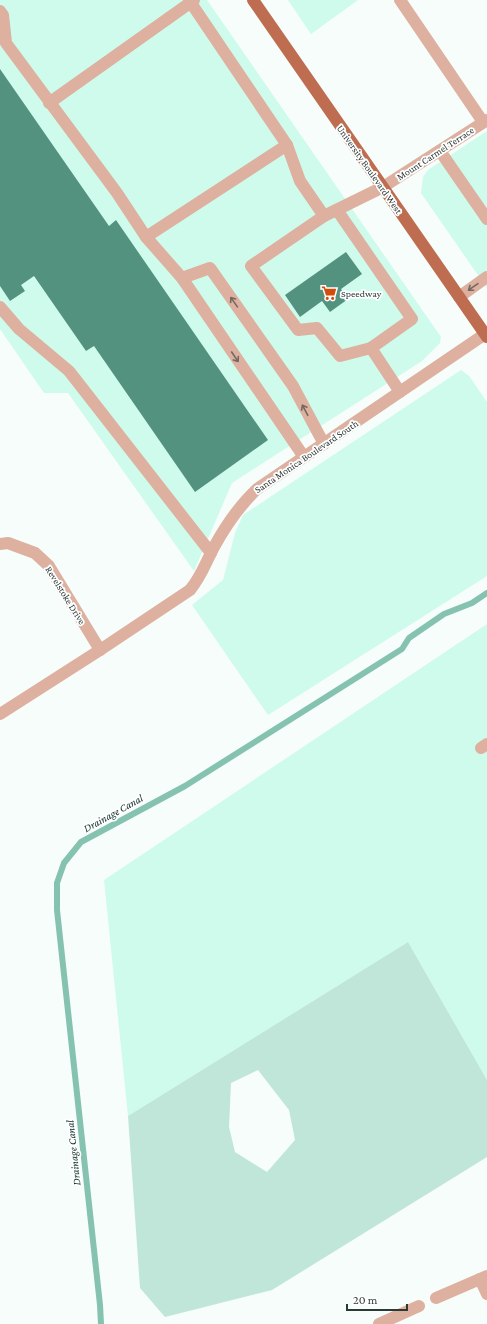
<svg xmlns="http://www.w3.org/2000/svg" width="487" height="1324" font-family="'Crimson Pro',serif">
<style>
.built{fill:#cefbec}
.green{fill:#c0e6d9;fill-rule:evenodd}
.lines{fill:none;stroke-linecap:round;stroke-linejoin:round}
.stream{stroke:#85c3b0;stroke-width:6}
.building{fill:#549280}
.minor{stroke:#deb09f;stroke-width:12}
.major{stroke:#be6d50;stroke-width:12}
.oneway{stroke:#736960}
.labels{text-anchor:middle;stroke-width:3.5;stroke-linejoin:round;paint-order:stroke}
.street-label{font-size:10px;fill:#2c3a36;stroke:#fff}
.poi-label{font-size:10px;fill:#2c3a36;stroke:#fff;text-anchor:start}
.water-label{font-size:11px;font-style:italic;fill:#123129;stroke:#fff}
</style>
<rect width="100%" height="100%" fill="#f6fdfb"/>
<!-- built -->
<g class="built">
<path d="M0,0H207L441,337L440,343L422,361L232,483L194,571L68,393H44L0,329Z"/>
<path d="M288,0H358L311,34Z"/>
<path d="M487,131V288L421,193L423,177L428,170Z"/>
<path d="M461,370L469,376L487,402V576L268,715L192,605L223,580L235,533L243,515Z"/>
<path d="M487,624V1080L408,942L128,1116L104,880Z"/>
</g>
<!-- green -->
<path class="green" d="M408,942L487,1080V1157L272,1290L165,1317L140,1288L128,1116ZM258,1070L289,1110L295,1140L267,1172L235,1152L229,1127L231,1083Z"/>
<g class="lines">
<!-- stream -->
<path class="stream" d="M101,1324L100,1305L57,910V883L64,863L81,842L185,786L402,649L409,638L444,614L472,603L487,593"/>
</g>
<!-- building -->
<g class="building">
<path d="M0,69L109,226L116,220L268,440L195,492L94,346L86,351L34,276L21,285L25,291L10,301L0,286Z"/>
<path d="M346,252L362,274L341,289L348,299L330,312L322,301L300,317L285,295Z"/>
</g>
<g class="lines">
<!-- minor -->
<g class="minor">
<path d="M400,0L483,122"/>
<path d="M0,11L3,15L6,43L117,193L146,237L182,278L304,457"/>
<path d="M49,103L194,0"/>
<path d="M287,145L300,181L324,216L383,187L487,120"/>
<path d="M440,151L487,219"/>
<path d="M337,210L412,319L371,348L400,392"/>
<path d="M324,216L251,266L298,330L317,328L340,356L371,348"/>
<path d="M146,237L287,145L189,0"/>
<path d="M182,278L210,268L293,386L324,444"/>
<path d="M459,297L487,277"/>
<path d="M0,307L19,329L69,371L211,553"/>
<path d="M0,544L8,543L35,553L49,566L100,650"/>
<path d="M0,714L100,650L190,590C201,577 206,562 214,547C226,525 239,506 257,489L485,334"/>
<path d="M481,748L487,744"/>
<path d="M480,1279L487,1294"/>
<path d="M436,1298L487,1276"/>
<path d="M379,1324L419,1306"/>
</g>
<!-- major -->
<path class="major" d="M253,0L487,337"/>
</g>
<!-- one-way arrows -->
<defs><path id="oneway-shaft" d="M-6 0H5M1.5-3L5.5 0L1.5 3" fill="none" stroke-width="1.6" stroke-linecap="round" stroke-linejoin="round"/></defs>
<g class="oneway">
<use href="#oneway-shaft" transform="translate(473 287) rotate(145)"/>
<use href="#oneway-shaft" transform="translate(234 302) rotate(-125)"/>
<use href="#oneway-shaft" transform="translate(235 357) rotate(56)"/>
<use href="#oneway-shaft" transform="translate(305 410) rotate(-118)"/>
</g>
<!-- icons -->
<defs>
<g id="supermarket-bare" transform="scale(1.2)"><path d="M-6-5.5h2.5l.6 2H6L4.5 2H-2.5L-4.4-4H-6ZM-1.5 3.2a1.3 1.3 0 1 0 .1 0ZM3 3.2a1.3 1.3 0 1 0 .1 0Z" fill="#d24d0c" stroke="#fff" stroke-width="2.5" paint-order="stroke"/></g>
</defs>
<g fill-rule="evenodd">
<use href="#supermarket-bare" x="329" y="293"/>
</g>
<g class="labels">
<!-- street labels -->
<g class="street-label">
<text transform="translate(435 153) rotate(-33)" y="4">Mount Carmel Terrace</text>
<text transform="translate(370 169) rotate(55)" y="4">University Boulevard West</text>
<text transform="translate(306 456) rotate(-34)" y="4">Santa Monica Boulevard South</text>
<text transform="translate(66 595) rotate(58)" y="4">Revelstoke Drive</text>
</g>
<!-- poi labels -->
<g class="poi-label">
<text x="341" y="297">Speedway</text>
</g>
<!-- water labels -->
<g class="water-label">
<text transform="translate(113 813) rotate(-29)" y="4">Drainage Canal</text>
<text transform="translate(73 1153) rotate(-96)" y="4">Drainage Canal</text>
</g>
</g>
<!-- scale -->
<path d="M347 1304v6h60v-6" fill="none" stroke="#2c3a36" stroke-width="2"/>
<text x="353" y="1304" font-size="12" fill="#2c3a36" stroke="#ffffff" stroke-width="3" paint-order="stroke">20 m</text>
</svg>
